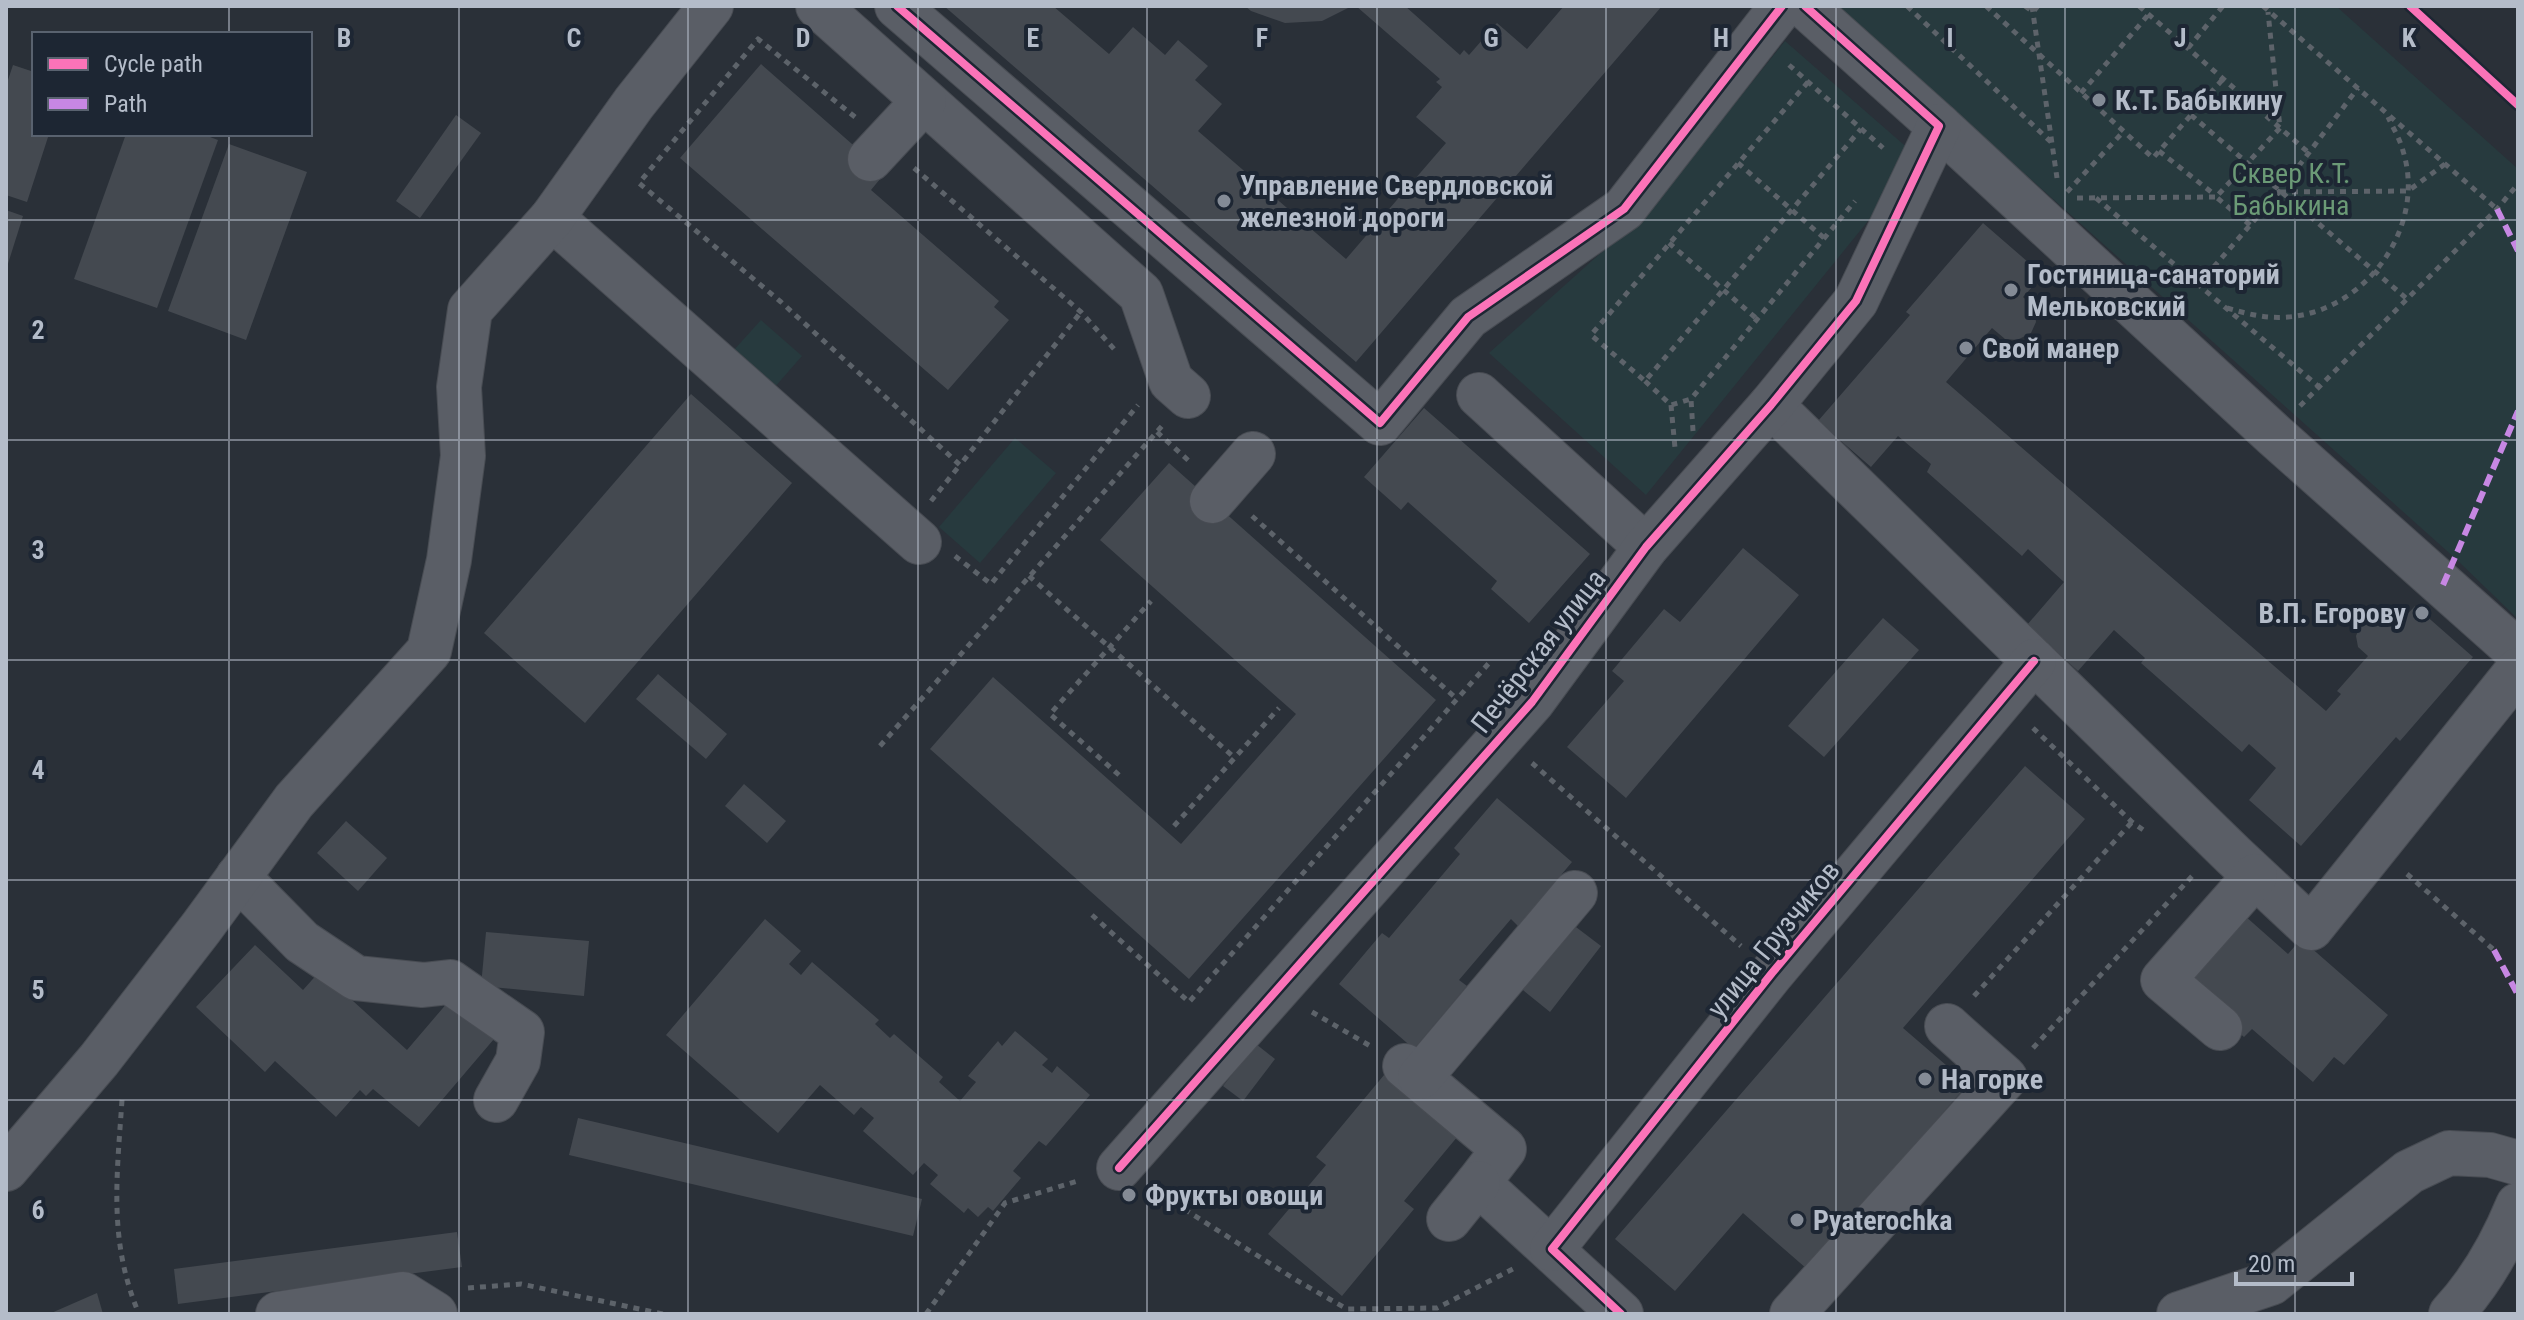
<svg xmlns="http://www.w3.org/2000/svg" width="2524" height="1320" font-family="'Roboto Condensed',sans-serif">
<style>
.green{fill:#273a3e}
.building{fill:#444950}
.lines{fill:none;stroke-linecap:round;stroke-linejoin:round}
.minor-casing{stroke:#484c53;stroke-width:46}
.path{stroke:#5d636a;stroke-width:5;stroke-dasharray:6 6;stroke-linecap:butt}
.minor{stroke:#5a5e66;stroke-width:44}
.quiet{stroke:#c787e3;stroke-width:6;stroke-dasharray:12 6;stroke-linecap:butt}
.cycleway-casing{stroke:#1d2633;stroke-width:13}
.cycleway{stroke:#fb73b8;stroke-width:8}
.grid{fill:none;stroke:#b4bcc9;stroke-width:2;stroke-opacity:0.55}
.poi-dot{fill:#848b96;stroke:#1d2633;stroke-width:3}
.labels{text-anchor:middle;stroke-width:8;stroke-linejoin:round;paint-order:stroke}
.poi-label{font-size:28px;font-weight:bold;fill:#b4bcc9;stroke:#1d2633;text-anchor:start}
.park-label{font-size:28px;fill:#6b9a76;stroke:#1d2633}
.street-label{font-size:28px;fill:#b4bcc9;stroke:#1d2633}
.grid-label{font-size:26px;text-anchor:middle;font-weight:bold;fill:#b4bcc9;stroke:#1d2633;stroke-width:8;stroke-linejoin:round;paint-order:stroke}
</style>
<rect width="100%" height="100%" fill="#2a3038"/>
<!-- green -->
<g class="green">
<path d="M1837,6H2336L2518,169V619L2456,559Z"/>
<path d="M1785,41L1919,158L1646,495L1489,353L1651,208Z"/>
<path d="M761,320L802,356L774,388L733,351Z"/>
<path d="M1015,438L1056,473L980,563L939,527Z"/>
</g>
<!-- building -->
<g class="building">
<path d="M944,6H1053L1109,54L1133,27L1165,55L1178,40L1208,66L1195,80L1222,104L1198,131L1346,259L1446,143L1416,117L1442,87L1436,82L1440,79L1356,6H1405L1460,55L1464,50L1469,55L1497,23L1527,49L1564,6H1662L1356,362Z"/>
<path d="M1245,6H1352L1322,21L1285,23L1251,11Z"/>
<path d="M761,64L885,173L871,190L999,301L994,307L1009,320L948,390L680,158Z"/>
<path d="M13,65L34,72V134H49L27,202L6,195V86Z"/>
<path d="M456,115L481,133L420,218L396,201Z"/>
<path d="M126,134H202L218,140L157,308L74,279Z"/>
<path d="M229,144L307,172L246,340L168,311Z"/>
<path d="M6,210L23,216L7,267L6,266Z"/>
<path d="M1983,223L2043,275L2023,297L2034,307L2036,322L2031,333L2017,340L2005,339L1992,328L1946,382L2326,711L2341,694L2337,691L2368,656L2358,647L2356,636L2363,618L2375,614L2388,616L2398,624L2415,606L2473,657L2400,741L2396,737L2301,846L2249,800L2276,768L2249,744L2242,752L2141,663L2145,658L2114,630L2078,671L2027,625L2064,582L2028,549L2022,556L1927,472L1931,464L1898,436L1871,467L1818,421L1910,315L1906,312Z"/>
<path d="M691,394L792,483L585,723L484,633Z"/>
<path d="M1424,408L1590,554L1529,623L1491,589L1497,581L1408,502L1401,510L1364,477Z"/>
<path d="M1169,463L1436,700L1189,979L930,749L993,677L1181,844L1296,714L1100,540Z"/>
<path d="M1743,548L1799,595L1626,798L1567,747L1624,681L1612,671L1664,609L1680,622Z"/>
<path d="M1883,618L1919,650L1824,757L1788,726Z"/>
<path d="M658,674L727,734L706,759L636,699Z"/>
<path d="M2025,766L2085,819L1903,1028L1968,1084L1807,1269L1743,1213L1675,1291L1615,1239Z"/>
<path d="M744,784L786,821L767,843L725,806Z"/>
<path d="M1497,798L1572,862L1518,926L1511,919L1459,980L1467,986L1414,1049L1339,984L1382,933L1389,938L1460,854L1454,848Z"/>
<path d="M346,821L387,858L358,891L317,853Z"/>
<path d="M2236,908L2288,954L2301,939L2388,1015L2344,1065L2334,1057L2313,1082L2252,1029L2244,1037L2175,977Z"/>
<path d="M765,919L801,951L789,964L801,975L812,962L879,1020L875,1024L890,1038L894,1034L943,1077L939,1082L960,1101L976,1082L968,1076L998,1041L1002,1046L1015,1031L1048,1059L1042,1065L1052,1073L1057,1066L1090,1095L1046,1146L1039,1141L1013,1171L1021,1178L993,1211L988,1207L978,1217L968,1208L964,1213L930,1184L938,1175L924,1163L913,1175L863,1131L874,1118L861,1107L854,1115L820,1085L778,1133L666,1035Z"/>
<path d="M1568,921L1601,946L1550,1012L1518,986Z"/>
<path d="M486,932L589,941L584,996L481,986Z"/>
<path d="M255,945L303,990L320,971L407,1050L448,1002L494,1039L419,1127L373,1089L366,1096L360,1090L336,1117L275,1061L265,1072L196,1007Z"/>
<path d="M1256,1044L1275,1059L1243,1101L1223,1086Z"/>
<path d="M1384,1075L1458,1136L1404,1201L1414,1209L1342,1296L1268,1234L1326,1165L1316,1157Z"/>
<path d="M578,1118L922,1199L913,1236L569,1155Z"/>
<path d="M457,1232L462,1267L178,1304L174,1269Z"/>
<path d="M97,1293L103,1314H49Z"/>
</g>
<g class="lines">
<!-- minor casing -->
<g class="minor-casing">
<g id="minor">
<path d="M818,6L1141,294L1171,381L1188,396"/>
<path d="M897,6L1380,423L1468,317L1624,209L1782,6"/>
<path d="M1805,6L1939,126L2274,435L2518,652"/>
<path d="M870,159L924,101"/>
<path d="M552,218L919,542"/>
<path d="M1479,395L1646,547"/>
<path d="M1771,405L2233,855L2311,928L2518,670"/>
<path d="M1212,501L1253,454"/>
<path d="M238,877L302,942L356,978L423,985L450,982L522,1032L518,1061L496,1100"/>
<path d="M2220,1028L2163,980L2255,876"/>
<path d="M1405,1066L1504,1149L1478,1183L1621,1314"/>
<path d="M1420,1077L1575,893"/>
<path d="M1119,1168L1532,702L1646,547L1771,405L1856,301L1939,126"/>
<path d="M6,1169L99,1060L201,928L294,801L429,651L449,560L463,456L459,387L470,310L552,218L634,103L711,6"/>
<path d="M1449,1219L1478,1183"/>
<path d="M1552,1249L1772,973L2034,661"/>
<path d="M278,1314L403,1294L435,1314"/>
<path d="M1792,1314L2005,1078L1947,1026"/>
<path d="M2179,1314L2271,1283L2409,1172L2449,1153L2490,1155L2518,1163"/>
<path d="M2451,1314C2480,1283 2502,1244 2518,1205"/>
</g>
</g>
<!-- path -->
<g class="path">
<path d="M1907,6L2051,142"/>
<path d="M1986,6L2153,158L2223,79"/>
<path d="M2025,6L2033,12L2038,6"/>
<path d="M2032,6L2057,178"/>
<path d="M2139,6L2309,153"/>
<path d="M2263,6L2497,209"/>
<path d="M2188,48L2223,6"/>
<path d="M1789,65L1883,148"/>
<path d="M1808,82L1591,335L1645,381L1861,129"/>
<path d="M2081,93L2149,14"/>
<path d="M2191,115L2406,298"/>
<path d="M855,117L758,39L639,183L781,302L960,465L1081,312"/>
<path d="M2159,151L2215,195"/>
<path d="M1738,163L1824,238"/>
<path d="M914,168L1081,312L1114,349"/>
<path d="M2067,192L2124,131"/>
<path d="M2280,192L2408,191L2445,164"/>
<path d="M2077,198L2216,197"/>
<path d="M2096,198L2318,386"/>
<path d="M2250,225L2216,197L2280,128L2268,12"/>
<path d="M1669,243L1757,319"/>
<path d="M2198,285L2279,192L2358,88"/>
<path d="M2227,308C2248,314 2267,319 2288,317C2366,311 2427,227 2403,151C2400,139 2393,128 2388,117"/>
<path d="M1645,381L1671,405L1691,399"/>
<path d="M1671,405L1675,448"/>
<path d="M2300,406L2497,209L2518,184"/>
<path d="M1693,431L1691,399L1855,201"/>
<path d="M1157,432L1190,462"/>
<path d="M931,501L960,465"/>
<path d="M1252,516L1457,699"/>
<path d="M955,556L991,584L1138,405"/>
<path d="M1029,576L1235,758"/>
<path d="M2033,728L2132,822L2146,832"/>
<path d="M880,746L1162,426"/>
<path d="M1532,763L1741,946"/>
<path d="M1119,775L1050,714L1151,601"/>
<path d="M1174,826L1279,708"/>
<path d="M2407,874L2494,950"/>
<path d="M1092,915L1189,1002L1489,663"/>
<path d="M1974,996L2132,822"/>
<path d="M1312,1012L1372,1047"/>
<path d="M2033,1048L2195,873"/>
<path d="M122,1100C117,1176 108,1241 139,1314"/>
<path d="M1154,1190L1296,1280L1347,1309L1437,1308L1513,1269"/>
<path d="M468,1288L521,1284L663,1314"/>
<path d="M926,1314L1005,1203L1081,1180"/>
</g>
<!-- minor -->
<use href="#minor" class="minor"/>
<!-- quiet -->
<g class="quiet">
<path d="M2497,209L2518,251"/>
<path d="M2443,585L2518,411"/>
<path d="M2494,950L2518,995"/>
</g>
<!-- cycleway casing -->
<g class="cycleway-casing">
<g id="cycleway">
<path d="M897,6L1380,423L1468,317L1624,209L1782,6"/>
<path d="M2410,6L2518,105"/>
<path d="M1119,1168L1532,702L1646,547L1771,405L1856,301L1939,126L1805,6"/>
<path d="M1621,1314L1552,1249L1772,973L2034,661"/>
</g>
</g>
<!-- cycleway -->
<use href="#cycleway" class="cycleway"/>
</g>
<!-- grid -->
<path class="grid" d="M229,6V34M459,6V1314M688,6V1314M918,6V1314M1147,6V1314M1377,6V1314M1606,6V1314M1836,6V1314M2065,6V1314M2295,6V1314M229,134V1314M6,220H2518M6,440H2518M6,660H2518M6,880H2518M6,1100H2518"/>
<!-- markers -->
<g class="poi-dot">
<circle cx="2099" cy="100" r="8"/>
<circle cx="1224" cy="201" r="8"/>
<circle cx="2011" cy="290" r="8"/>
<circle cx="1966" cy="348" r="8"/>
<circle cx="2422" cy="613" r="8"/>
<circle cx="1925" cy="1079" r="8"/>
<circle cx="1129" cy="1195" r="8"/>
<circle cx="1797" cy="1220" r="8"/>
</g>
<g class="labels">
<!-- poi labels -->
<g class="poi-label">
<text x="2115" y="110">К.Т. Бабыкину</text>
<text x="1240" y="195">Управление Свердловской<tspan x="1240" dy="32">железной дороги</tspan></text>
<text x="2027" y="284">Гостиница-санаторий<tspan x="2027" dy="32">Мельковский</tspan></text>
<text x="1982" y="358">Свой манер</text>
<text x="2406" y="623" text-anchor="end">В.П. Егорову</text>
<text x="1941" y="1089">На горке</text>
<text x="1145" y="1205">Фрукты овощи</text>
<text x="1813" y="1230">Pyaterochka</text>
</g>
<!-- park labels -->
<g class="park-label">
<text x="2291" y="183">Сквер К.Т.<tspan x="2291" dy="32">Бабыкина</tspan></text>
</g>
<!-- street labels -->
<g class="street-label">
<text transform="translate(1538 651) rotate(-52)" y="10">Печёрская улица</text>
<text transform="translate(1773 939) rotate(-51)" y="10">улица Грузчиков</text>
</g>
</g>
<g class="grid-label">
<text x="344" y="47">B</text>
<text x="574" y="47">C</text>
<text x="803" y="47">D</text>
<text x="1033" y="47">E</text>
<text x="1262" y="47">F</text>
<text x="1491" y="47">G</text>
<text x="1721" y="47">H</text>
<text x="1950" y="47">I</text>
<text x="2180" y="47">J</text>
<text x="2409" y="47">K</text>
<text x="38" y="339">2</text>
<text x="38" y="559">3</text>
<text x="38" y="779">4</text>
<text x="38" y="999">5</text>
<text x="38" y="1219">6</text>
</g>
<!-- border -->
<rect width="2524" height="1320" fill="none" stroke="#b4bcc9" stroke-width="16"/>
<!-- legend -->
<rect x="32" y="32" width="280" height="104" fill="#1d2633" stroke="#59626f" stroke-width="2"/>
<rect x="48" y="58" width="40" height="12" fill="#fb73b8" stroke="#59626f" stroke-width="2"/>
<text x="104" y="72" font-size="24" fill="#b4bcc9">Cycle path</text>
<rect x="48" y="98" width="40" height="12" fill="#c787e3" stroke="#59626f" stroke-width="2"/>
<text x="104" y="112" font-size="24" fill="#b4bcc9">Path</text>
<!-- scale -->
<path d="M2236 1272v12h116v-12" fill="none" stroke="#b4bcc9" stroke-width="4"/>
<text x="2248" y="1272" font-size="24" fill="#b4bcc9" stroke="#1d2633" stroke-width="6" paint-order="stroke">20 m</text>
</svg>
